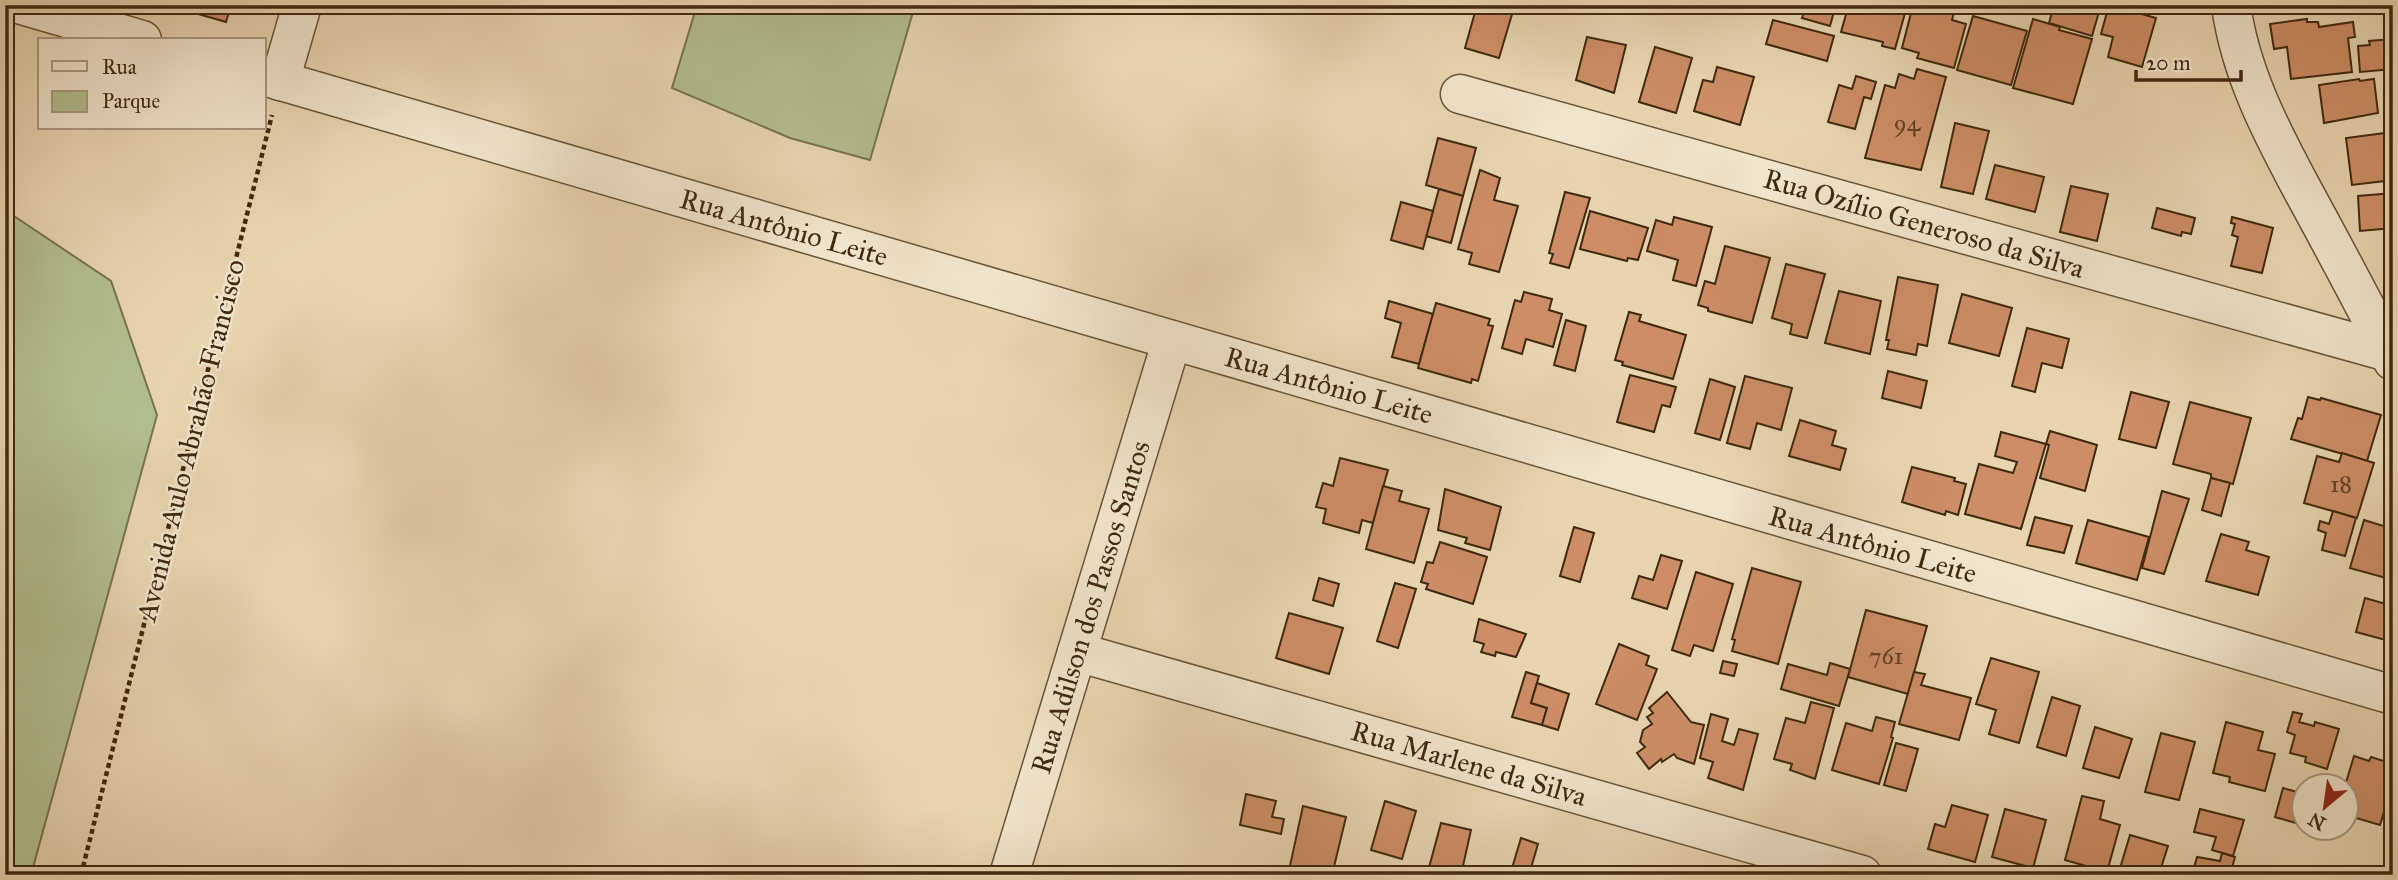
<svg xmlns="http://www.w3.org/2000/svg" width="2398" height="880" font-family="'IM FELL Great Primer',serif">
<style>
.green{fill:#b3be8d;stroke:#79744e;stroke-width:2}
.building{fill:#cd8d66;stroke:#3f2a0e;stroke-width:2}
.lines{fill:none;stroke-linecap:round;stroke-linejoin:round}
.minor-casing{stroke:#695536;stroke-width:41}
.path{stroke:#3f2a0e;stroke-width:4.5;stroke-dasharray:5 3.5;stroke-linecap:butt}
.minor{stroke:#f0e4cc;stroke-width:38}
.labels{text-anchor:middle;stroke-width:5;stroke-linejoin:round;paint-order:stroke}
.number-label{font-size:24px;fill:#624324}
.street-label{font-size:28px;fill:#3f2a0e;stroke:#f0e4cc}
</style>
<rect width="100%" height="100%" fill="#e8d5b0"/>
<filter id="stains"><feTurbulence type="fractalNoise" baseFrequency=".00286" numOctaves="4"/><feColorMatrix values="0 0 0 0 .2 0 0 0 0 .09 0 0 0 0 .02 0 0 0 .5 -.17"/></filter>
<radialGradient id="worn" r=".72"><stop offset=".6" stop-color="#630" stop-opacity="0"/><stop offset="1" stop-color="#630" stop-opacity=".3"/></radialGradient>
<!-- green -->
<g class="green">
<path d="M697,5H915L870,160L790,138L672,88Z"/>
<path d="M5,210L111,281L157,415L31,875H5Z"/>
</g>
<!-- building -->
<g class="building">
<path d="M167,5H231L226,22Z"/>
<path d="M1477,5H1513L1511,11H1513L1499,58L1465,48Z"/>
<path d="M1806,5H1842L1841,9L1835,8L1830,26L1802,18Z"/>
<path d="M1842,5L1907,6L1895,49L1882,46L1883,42L1841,32L1847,11L1841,9Z"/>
<path d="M1913,5H1956L1952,20L1966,24L1954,68L1917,58L1919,53L1902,48Z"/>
<path d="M2054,5H2101L2092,36L2049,23Z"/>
<path d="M2109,5L2156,18L2142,67L2108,57L2113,37L2101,34Z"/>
<path d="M1973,16L2027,31L2011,85L1957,70Z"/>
<path d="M2033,19L2060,27L2059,30L2092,39L2073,104L2013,88Z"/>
<path d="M2307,19V22H2318L2319,27L2353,22L2355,37L2348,38L2352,72L2291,79L2287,47L2274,49L2270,24Z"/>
<path d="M1773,20L1834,36L1827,61L1766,44Z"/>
<path d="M1587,37L1626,45L1614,93L1576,80Z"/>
<path d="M2393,39V69L2360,72L2358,46L2370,45L2369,41Z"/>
<path d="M1655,47L1692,58L1676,113L1639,102Z"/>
<path d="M1717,67L1754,77L1740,125L1694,111L1703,80L1713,82Z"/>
<path d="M1917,69L1946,77L1921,170L1865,158L1885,85L1895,88L1899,74L1914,79Z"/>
<path d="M1856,76L1876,82L1871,99L1864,97L1855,129L1828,122L1839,85L1852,89Z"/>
<path d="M2359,79L2360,81L2374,79L2378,113L2324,123L2319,85Z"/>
<path d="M1955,123L1989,131L1973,194L1941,187Z"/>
<path d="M2393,132V180L2352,185L2346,138Z"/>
<path d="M1438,138L1476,148L1463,196L1426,185Z"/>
<path d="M1995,165L2044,177L2035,212L1986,199Z"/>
<path d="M1480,170L1500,178L1494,200L1518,206L1499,272L1469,264L1472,253L1458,249Z"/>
<path d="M2071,186L2108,194L2097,241L2060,232Z"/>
<path d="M1439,189L1463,196L1451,243L1426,236Z"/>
<path d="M1565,192L1590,198L1569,268L1550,263L1553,254L1549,253Z"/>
<path d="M2393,193V228L2360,231L2358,196Z"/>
<path d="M1401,202L1433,211L1423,249L1391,240Z"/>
<path d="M2157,208L2195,218L2191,234L2182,232L2181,236L2152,228Z"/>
<path d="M1590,211L1648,228L1638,260L1628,258L1627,261L1580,249Z"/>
<path d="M1674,217L1712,227L1696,286L1673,280L1678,260L1647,251L1656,220L1672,225Z"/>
<path d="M2232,217L2273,228L2262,273L2231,266L2238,237L2232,235L2235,224L2231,223Z"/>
<path d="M1725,246L1770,258L1752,323L1708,311V308L1698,305L1705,281L1715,284Z"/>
<path d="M1786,264L1825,274L1807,338L1790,334L1792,324L1772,318Z"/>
<path d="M1898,277L1938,285L1927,346L1918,344L1916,355L1887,349L1889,340H1886Z"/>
<path d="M1839,291L1881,301L1870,354L1825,343Z"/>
<path d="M1524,292L1552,299L1549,310L1562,314L1553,347L1526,339L1522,354L1502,348L1515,300L1521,302Z"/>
<path d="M1962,294L2012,308L1999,356L1949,343Z"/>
<path d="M1389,301L1433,314L1419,364L1392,357L1401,323L1385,318Z"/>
<path d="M1436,303L1490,319L1488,325L1493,326L1478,381L1472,379L1471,383L1418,368Z"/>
<path d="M1629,312L1641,315L1639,321L1686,335L1673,379L1622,365L1623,362L1615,360Z"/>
<path d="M1566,320L1586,326L1575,371L1554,365Z"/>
<path d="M2027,328L2069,339L2062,368L2042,363L2035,392L2012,386Z"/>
<path d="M1888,371L1927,381L1921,408L1882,398Z"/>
<path d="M1630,375L1676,387L1670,407L1662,405L1654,432L1617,422Z"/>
<path d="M1745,376L1792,388L1781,430L1757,423L1750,449L1727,443Z"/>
<path d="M1710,379L1735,387L1720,440L1695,433Z"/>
<path d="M2131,392L2169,402L2156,448L2119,439Z"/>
<path d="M2308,397L2320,400L2321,398L2381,415L2367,461L2291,439L2298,418L2302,419Z"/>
<path d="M2190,402L2251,418L2233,484L2211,478V474L2173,464Z"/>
<path d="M1800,420L1836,431L1832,445L1846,449L1840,470L1789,456Z"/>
<path d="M2050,431L2097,445L2085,491L2040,478L2049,445L2046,444Z"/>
<path d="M2001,432L2046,444L2021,529L1965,514L1979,464L2013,473L2017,462L1995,456Z"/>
<path d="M2342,453L2374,463L2357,518L2304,503L2317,456L2339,462Z"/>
<path d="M1340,458L1388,470L1373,523L1362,520L1359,533L1323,523L1326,509L1316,507L1323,483L1333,486Z"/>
<path d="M1912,467L1955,478L1954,481L1966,484L1958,515L1946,511L1945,515L1902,502Z"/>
<path d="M2211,478L2230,483L2221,516L2202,510Z"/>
<path d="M1383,486L1402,491L1399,501L1429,509L1414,563L1366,549Z"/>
<path d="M1445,489L1501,507L1490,550L1465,543L1467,538L1438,530Z"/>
<path d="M2162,491L2189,499L2164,574L2142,568Z"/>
<path d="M2333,511L2356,518L2345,556L2322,550L2326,533L2318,530L2320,521L2329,524Z"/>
<path d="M2035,517L2072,526L2064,553L2027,545Z"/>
<path d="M2088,520L2149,537L2137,580L2076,563Z"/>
<path d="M2364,520L2393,529V580L2350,568Z"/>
<path d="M1574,527L1594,533L1580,582L1560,576Z"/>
<path d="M2221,534L2249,542L2246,550L2269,557L2258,595L2206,581Z"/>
<path d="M1440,542L1487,557L1473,604L1426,589L1428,584L1421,582L1427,562L1433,563Z"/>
<path d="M1661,555L1682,561L1667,609L1632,598L1639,576L1653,580Z"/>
<path d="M1752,568L1801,582L1778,664L1732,651L1735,640L1732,639Z"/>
<path d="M1696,572L1733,584L1713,651L1694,645L1690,656L1672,650Z"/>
<path d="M1319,578L1339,584L1333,606L1313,600Z"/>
<path d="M1395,583L1416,589L1398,648L1377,641Z"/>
<path d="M2365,598L2393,606V642L2356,632Z"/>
<path d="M1866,610L1927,626L1908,694L1848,677Z"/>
<path d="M1289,613L1343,628L1329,674L1276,658Z"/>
<path d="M1479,619L1526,634L1516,657L1496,652L1495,656L1481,652L1484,644L1474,641Z"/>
<path d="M1619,644L1649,656L1646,665L1657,669L1637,720L1596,704Z"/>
<path d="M1991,658L2039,672L2019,743L1989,734L1996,710L1976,704Z"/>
<path d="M1723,661L1737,664L1734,676L1720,673Z"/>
<path d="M1830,663L1850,669L1839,706L1781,689L1788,664L1827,675Z"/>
<path d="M1526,672L1539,676L1531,703L1547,708L1542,725L1512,717Z"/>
<path d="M1914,672L1925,674L1921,685L1971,698L1959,740L1899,724Z"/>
<path d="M1537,683L1569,694L1558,730L1542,725L1547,708L1531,703Z"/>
<path d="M1667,692L1691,722L1704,725L1694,764L1677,758L1674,754L1662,762L1661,759L1649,769L1637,753L1645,747L1640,742L1643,730L1652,724L1647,717L1653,713L1649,708Z"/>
<path d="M2052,697L2080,706L2066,756L2037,747Z"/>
<path d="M1811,702L1834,708L1815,779L1790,770L1792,764L1774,759L1786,718L1805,723Z"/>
<path d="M2293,712L2302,714L2299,722L2314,726L2315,722L2339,729L2327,769L2305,762L2306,757L2290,753L2295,735L2287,732Z"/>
<path d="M1711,714L1728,719L1722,741L1734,745L1739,729L1758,734L1743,790L1708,778L1713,762L1700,758Z"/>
<path d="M1876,717L1895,722L1891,737L1893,738L1879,784L1832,770L1846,723L1872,731Z"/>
<path d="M2226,722L2263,732L2258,750L2275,754L2265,791L2229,782L2230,777L2213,773Z"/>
<path d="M2095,727L2132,739L2119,778L2083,768Z"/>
<path d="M2161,733L2195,742L2179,800L2145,792Z"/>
<path d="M1896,743L1918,749L1906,791L1884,785Z"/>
<path d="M2354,756L2369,761L2371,757L2393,764V799L2388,798L2380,825L2346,815L2345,786Z"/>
<path d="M2283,788L2304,794L2296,823L2275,817Z"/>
<path d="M1246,794L1276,801L1272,817L1284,819L1281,834L1240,825Z"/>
<path d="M2082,796L2104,801L2100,819L2120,825L2107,872L2065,860Z"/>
<path d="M1385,801L1416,811L1402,859L1371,850Z"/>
<path d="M1952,805L1988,815L1975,862L1928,849L1935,824L1945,827Z"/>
<path d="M1303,806L1346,817L1332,875H1288Z"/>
<path d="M2005,809L2046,820L2033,868L1992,857Z"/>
<path d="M2200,809L2244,820L2233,856L2212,850L2216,837L2194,832Z"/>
<path d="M1441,823L1471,830L1461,875H1427Z"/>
<path d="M2130,835L2168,846L2161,868L2181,875H2118Z"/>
<path d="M1521,838L1538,844L1529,875H1510Z"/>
<path d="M2222,853L2235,857L2230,875H2192L2197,857L2220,861Z"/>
</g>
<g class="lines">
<!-- minor casing -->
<g class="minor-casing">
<g id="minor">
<path d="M22,5L142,40"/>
<path d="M2231,5C2240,72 2271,131 2302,189C2333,246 2364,303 2393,361"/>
<path d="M264,76L2393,695"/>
<path d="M280,81L302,5"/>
<path d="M1460,94L2388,352"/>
<path d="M1077,652L1862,875"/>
<path d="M1009,875L1172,340"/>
</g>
</g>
<!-- path -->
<path class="path" d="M81,875L272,115"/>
<!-- minor -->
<use href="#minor" class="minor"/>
</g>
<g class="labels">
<!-- number labels -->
<g class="number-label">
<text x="1907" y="131">94</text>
<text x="2341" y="492">18</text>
<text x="1886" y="664">761</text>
</g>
<!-- street labels -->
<g class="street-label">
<text transform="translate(1924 223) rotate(16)" y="10">Rua Ozílio Generoso da Silva</text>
<text transform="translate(784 227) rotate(16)" y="10">Rua Antônio Leite</text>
<text transform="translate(1329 385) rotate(16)" y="10">Rua Antônio Leite</text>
<text transform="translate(190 440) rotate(-76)" y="10">Avenida Aulo Abrahão Francisco</text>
<text transform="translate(1873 544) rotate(16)" y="10">Rua Antônio Leite</text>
<text transform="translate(1090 607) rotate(-73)" y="10">Rua Adilson dos Passos Santos</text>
<text transform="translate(1469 763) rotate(16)" y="10">Rua Marlene da Silva</text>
</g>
</g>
<!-- margin -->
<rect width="2398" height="880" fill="none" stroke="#e8d5b0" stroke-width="28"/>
<rect x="7" y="7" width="2384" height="866" fill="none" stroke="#3f2a0e" stroke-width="3.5"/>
<rect x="14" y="14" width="2370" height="852" fill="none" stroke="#3f2a0e" stroke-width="2"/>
<!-- legend -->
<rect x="38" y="38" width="228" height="91" fill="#f0e4cc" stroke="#a99a80" stroke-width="2"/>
<rect x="52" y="61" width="35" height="10" fill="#f0e4cc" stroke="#a99a80" stroke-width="2"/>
<text x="102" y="74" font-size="21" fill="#3f2a0e">Rua</text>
<rect x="52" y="91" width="35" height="21" fill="#b3be8d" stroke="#a99a80" stroke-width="2"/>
<text x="102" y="108" font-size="21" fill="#3f2a0e">Parque</text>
<!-- north arrow -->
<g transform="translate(2325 807) rotate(209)"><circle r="33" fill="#f0e4cc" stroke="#a99a80" stroke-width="2"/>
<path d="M0-5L12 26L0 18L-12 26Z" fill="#8f2418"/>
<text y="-10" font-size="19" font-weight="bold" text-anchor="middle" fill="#3f2a0e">N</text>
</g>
<!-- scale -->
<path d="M2136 70v10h105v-10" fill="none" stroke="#3f2a0e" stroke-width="3.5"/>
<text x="2146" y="70" font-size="21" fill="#3f2a0e" stroke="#f0e4cc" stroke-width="5" paint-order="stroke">20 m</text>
<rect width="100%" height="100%" filter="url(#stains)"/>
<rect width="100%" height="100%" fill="url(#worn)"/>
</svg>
